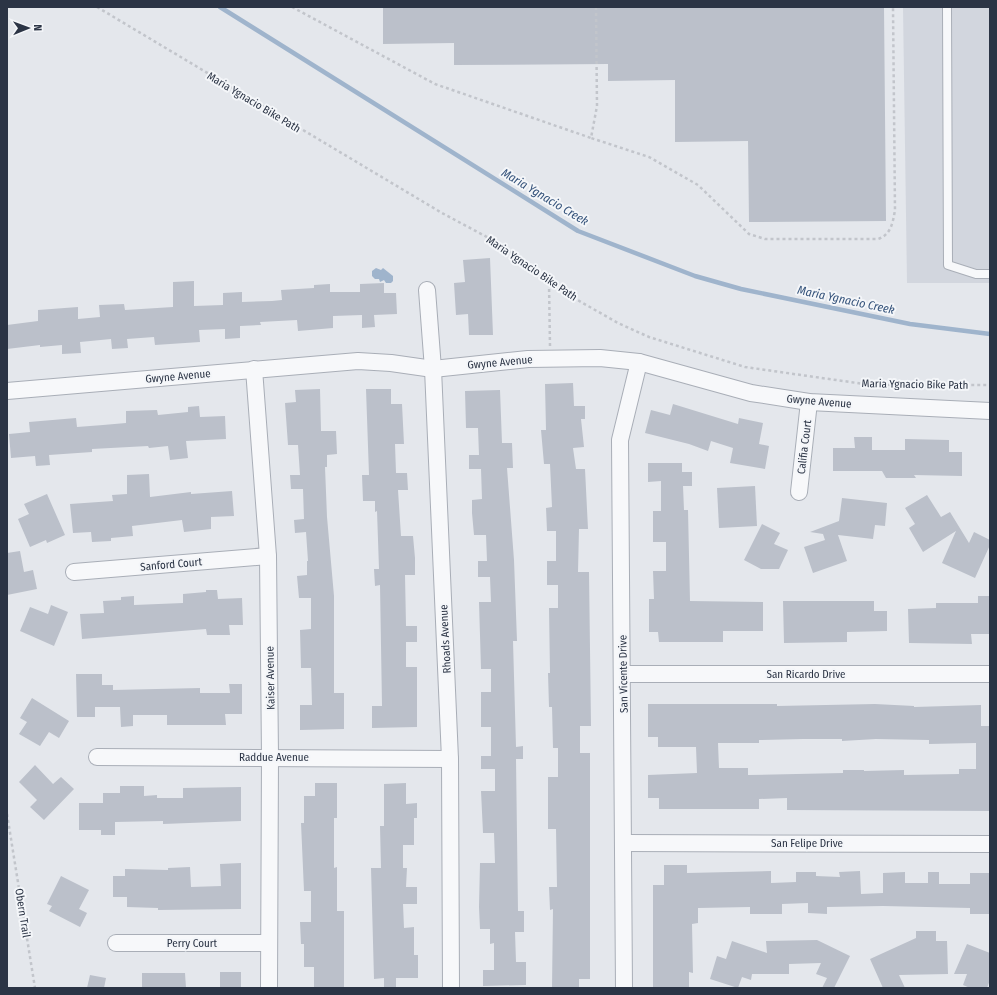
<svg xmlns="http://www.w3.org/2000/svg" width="997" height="995" font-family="'Fira Sans Condensed',sans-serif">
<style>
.built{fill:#d2d6de}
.water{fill:#9fb4cc}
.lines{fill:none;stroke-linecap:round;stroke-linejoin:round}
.stream{stroke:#9fb4cc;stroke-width:4.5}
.building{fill:#bbc0ca;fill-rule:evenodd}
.lane-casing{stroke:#a9aeb7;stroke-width:10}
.street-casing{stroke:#a9aeb7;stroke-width:18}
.path{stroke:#c2c5cb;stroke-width:2.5;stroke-dasharray:3 3;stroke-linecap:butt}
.lane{stroke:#f7f8fa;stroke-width:8}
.street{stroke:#f7f8fa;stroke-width:16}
.labels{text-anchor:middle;stroke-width:4;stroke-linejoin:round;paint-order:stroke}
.street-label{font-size:11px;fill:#2b3445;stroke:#f4f6f9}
.water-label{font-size:12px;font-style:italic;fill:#34527a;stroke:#f4f6f9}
</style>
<rect width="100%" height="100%" fill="#e4e7ec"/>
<!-- built -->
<path class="built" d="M903,7H990V283H907Z"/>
<!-- water -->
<path class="water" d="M376,268L381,270L383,268L393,276V281L391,283H386L384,280L380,282L379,279H375L372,276V271Z"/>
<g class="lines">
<!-- stream -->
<path class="stream" d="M220,7L578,231L695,276L741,289L910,324L990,334"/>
</g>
<!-- building -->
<g class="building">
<path d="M383,7H884L886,221L749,222L748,141L675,142V80L608,81V64L454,65V43L383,44Z"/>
<path d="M490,258L493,335H469L468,314L456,315L454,283L465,282L463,260Z"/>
<path d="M194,281V306L223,305V293L242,292V302L272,301L282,300L281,290L314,288V285L330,284V292H360V284L384,283V293H396L397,314L374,315L375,327L362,328V315L333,316V328L298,331L297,320L260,322L261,325L240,326V338L225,339V329L199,330L200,342L155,345L154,337L127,339L128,348L112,349L111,339L80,342L81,353L62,354V345L40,347V345L7,349V325L38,321V310L78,307V319L100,317L99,305L124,304L125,310L173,307V282Z"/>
<path d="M573,383L574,406H585V419H581L584,447L573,448L576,469H585L588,529H579L578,572H589L591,726H580V753H590V979H579V988H552L553,909L550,910L549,887H557L556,829H548V777H558V748H553L552,707H549L548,673H550L549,608H558V585H547V561H556V531H547L546,508L552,507L550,464H544L541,430H546L545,384Z"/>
<path d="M320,389L321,431H336L337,454L327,455V467H325L327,517L334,596V693H344V729L300,730V705H312L311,668H301L300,630L311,629V598H299L297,576L307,575V561H308L306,532L295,533L294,520L304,519L303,489H291L290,475H300L298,445H288L285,403L296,402L295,390Z"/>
<path d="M366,389H391V404H402L404,444H395L396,473H407L408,490H398L401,536H413L415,558V575H405L406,626H417V642H406V667H417V727L372,728V706H382L380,585L375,586L374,569H379L377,511L375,512V501H363L362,475H369Z"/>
<path d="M500,390L502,443H512L513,468H507L514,560L517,641H513L516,747L523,746V759H516L518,911H524V932H515L516,962H526V985L483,986V970H494V943L490,944V929H480L479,907L480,863H495L494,833H483L481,791H495V769H481V756H491V727H481V692H491V669H481L479,602H491L490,577H478V561H487L486,535H474L472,513V500L482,499L481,469H469V455H479L478,428H466L465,391Z"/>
<path d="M673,404L738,424L739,418L763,423L759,444L769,446L765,469L730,463L733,448L711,441L708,451L689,444L645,433L651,410L670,415Z"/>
<path d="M199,406L200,417L225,416L226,439L186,441L188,458L170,460L168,446L149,448L148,446L92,449V452L49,455L50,465L36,466L35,456L11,458L9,434L30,432L29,422L76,418L77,427L103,425L126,423V411L157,410L158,415L188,412V407Z"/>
<path d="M854,437H872V450H905V439L949,440V452H962V476L914,475L916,478H886L882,471H833V448H855Z"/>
<path d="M648,463H682V472H692V486H683L684,510H688L690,601L763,602V631H723V642H659L658,632H649V599H654L653,571H666V542H653V511H661V481L648,482Z"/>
<path d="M149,474L150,497L191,492V494L232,491L234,516L211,517V529L184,532L182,520L132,526L133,536L111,538V541L92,542L91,532L73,533L70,504L113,501L112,495L127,494V475Z"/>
<path d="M755,486L757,526L719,528L717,488Z"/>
<path d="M47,494L65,535L47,543L46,540L30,547L18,519L29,514L24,504Z"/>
<path d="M927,495L941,517L950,512L969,543L974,532L990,540V545L975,578L942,563L956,531L923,552L909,528L915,524L905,508Z"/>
<path d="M842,498L887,503L885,526L875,525L873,539L838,535L847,561L813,573L804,547L825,540L823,534L810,532L839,521Z"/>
<path d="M762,524L780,533L774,544L788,550L779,569H761L744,560Z"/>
<path d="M20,551L24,572L33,570L37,589L7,595V553Z"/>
<path d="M206,590H217L218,599L242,598L243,625H229L230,635H207L206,629L82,639L80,614L104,613L103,601L121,600V597L134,596V605L183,603V594L206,592Z"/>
<path d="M978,596H990V634H971L972,644L909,643L908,609L936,608V603H978Z"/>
<path d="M783,601H874V611H887V631L847,632V642L784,643Z"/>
<path d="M51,605L68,612L54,646L20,631L30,607L48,614Z"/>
<path d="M76,674H102V685H113V690L200,688V693H230L229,684H242V714H225L226,725H167V715H133V726L121,727L120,707H95V717H77Z"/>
<path d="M32,698L69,721L59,738L49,732L40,746L19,734L27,722L20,718Z"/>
<path d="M648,704H777V706L875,704L914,706V707L981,705V726H990V811L787,810V798L759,799V809H659V798H648V775L697,773L696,747H658V737H648ZM803,739H842V741L876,739L929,740V744L976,743V769H959V774L904,775V770L864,771V770H843V773L748,775V768H719L718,743H759V740Z"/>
<path d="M35,765L53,784L61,777L74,789L44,820L30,807L37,800L19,782Z"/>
<path d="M315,783H337V818H334V868L337,867V911H344V988H314V967H304V944H301L300,922H311V891H304L301,823H304V796H315Z"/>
<path d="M406,783V804L417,803V818H414V845H403V868H407L406,887H417V904H403L404,928L414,927V955H418V978H396V988H384V978L374,979L371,868H381L380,826H384V784Z"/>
<path d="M120,786H144V796L157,795V798H183V788L241,787V821L163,824V821L115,822V835H101V830H79V803H103V793H120Z"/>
<path d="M241,863V909L158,910V908L127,907V897H113V876H125V869L168,870V868L190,867L191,887L221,886L220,864Z"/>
<path d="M664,865H687V873L771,871V883L796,882V872H816V876L840,877L839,872L860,871L861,894L883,893V873L905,872V883H928V872H939V884H970V873H990V914H970V908L883,906L827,907V914L808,913V903L782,904V914H750V907L698,908V923L692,924L693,973L689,972V988H653V885H664Z"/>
<path d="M61,876L89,890L79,909L87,913L80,927L49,911L52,906L47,904Z"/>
<path d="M916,931H936V941H947L948,974L899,975L905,988H883L870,959L916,938Z"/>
<path d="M817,940L850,956L834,988H822L827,978L816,974L821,963L789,964V974H752L751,980L742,977L738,988L710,979L717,956L726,959L732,941L767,953L766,941Z"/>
<path d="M967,944L990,953V980L987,988H970L963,985L967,974H954Z"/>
<rect x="220" y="972" width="21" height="16"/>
<path d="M142,973H185L186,988H142Z"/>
<path d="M90,975L106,978L104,988H87Z"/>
</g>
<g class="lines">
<!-- lane casing -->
<g class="lane-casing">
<path id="lane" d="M947,7L948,265L976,274H990"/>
</g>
<!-- street casing -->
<g class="street-casing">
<g id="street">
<path d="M427,290L433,369L450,759L451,988"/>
<path d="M254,369L268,556L270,757L269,988"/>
<path d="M7,391L358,361L391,363L433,369L528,359L600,358L639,362L751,393L809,402L990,411"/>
<path d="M799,492L809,402"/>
<path d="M74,572L268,556"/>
<path d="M623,674H990"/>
<path d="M97,757L450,759"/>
<path d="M625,843L990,844"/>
<path d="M116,943H269"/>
<path d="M624,988L620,440L639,362"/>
</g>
</g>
<!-- path -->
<g class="path">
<path d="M97,7L442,213L500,244L549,282L581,302L618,323L649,337L745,367L871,385H990"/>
<path d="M292,7L435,84L591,138"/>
<path d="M596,7L597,106L591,138L649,157L698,185L749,234L765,239H878C891,235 893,222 895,210L893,7"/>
<path d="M549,283L550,346"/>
<path d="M7,814L35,988"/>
</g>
<!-- lane -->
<use href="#lane" class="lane"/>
<!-- street -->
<use href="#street" class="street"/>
</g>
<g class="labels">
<!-- street labels -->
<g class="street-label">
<text transform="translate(254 102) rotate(31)" y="4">Maria Ygnacio Bike Path</text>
<text transform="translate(532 268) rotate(34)" y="4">Maria Ygnacio Bike Path</text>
<text transform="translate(500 362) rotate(-5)" y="4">Gwyne Avenue</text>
<text transform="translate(178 376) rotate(-5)" y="4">Gwyne Avenue</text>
<text transform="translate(915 384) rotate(1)" y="4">Maria Ygnacio Bike Path</text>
<text transform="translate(819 401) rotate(5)" y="4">Gwyne Avenue</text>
<text transform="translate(804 447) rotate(-83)" y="4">Califia Court</text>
<text transform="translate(171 564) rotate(-5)" y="4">Sanford Court</text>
<text transform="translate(445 639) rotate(-93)" y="4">Rhoads Avenue</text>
<text transform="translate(623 674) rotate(-91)" y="4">San Vicente Drive</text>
<text x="806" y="678">San Ricardo Drive</text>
<text transform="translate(270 678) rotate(-91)" y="4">Kaiser Avenue</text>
<text x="274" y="761">Raddue Avenue</text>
<text x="807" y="847">San Felipe Drive</text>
<text transform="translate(23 913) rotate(81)" y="4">Obern Trail</text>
<text x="192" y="947">Perry Court</text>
</g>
<!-- water labels -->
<g class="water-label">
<text transform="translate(545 197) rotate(31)" y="4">Maria Ygnacio Creek</text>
<text transform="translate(846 300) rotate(12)" y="4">Maria Ygnacio Creek</text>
</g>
</g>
<!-- border -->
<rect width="997" height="995" fill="none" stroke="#2b3445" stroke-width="16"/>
<!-- north arrow -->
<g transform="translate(28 28) rotate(89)" stroke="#f4f6f9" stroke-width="3" paint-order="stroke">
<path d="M0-3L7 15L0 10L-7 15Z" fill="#2b3445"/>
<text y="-6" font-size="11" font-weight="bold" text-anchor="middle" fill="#2b3445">N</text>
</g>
</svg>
